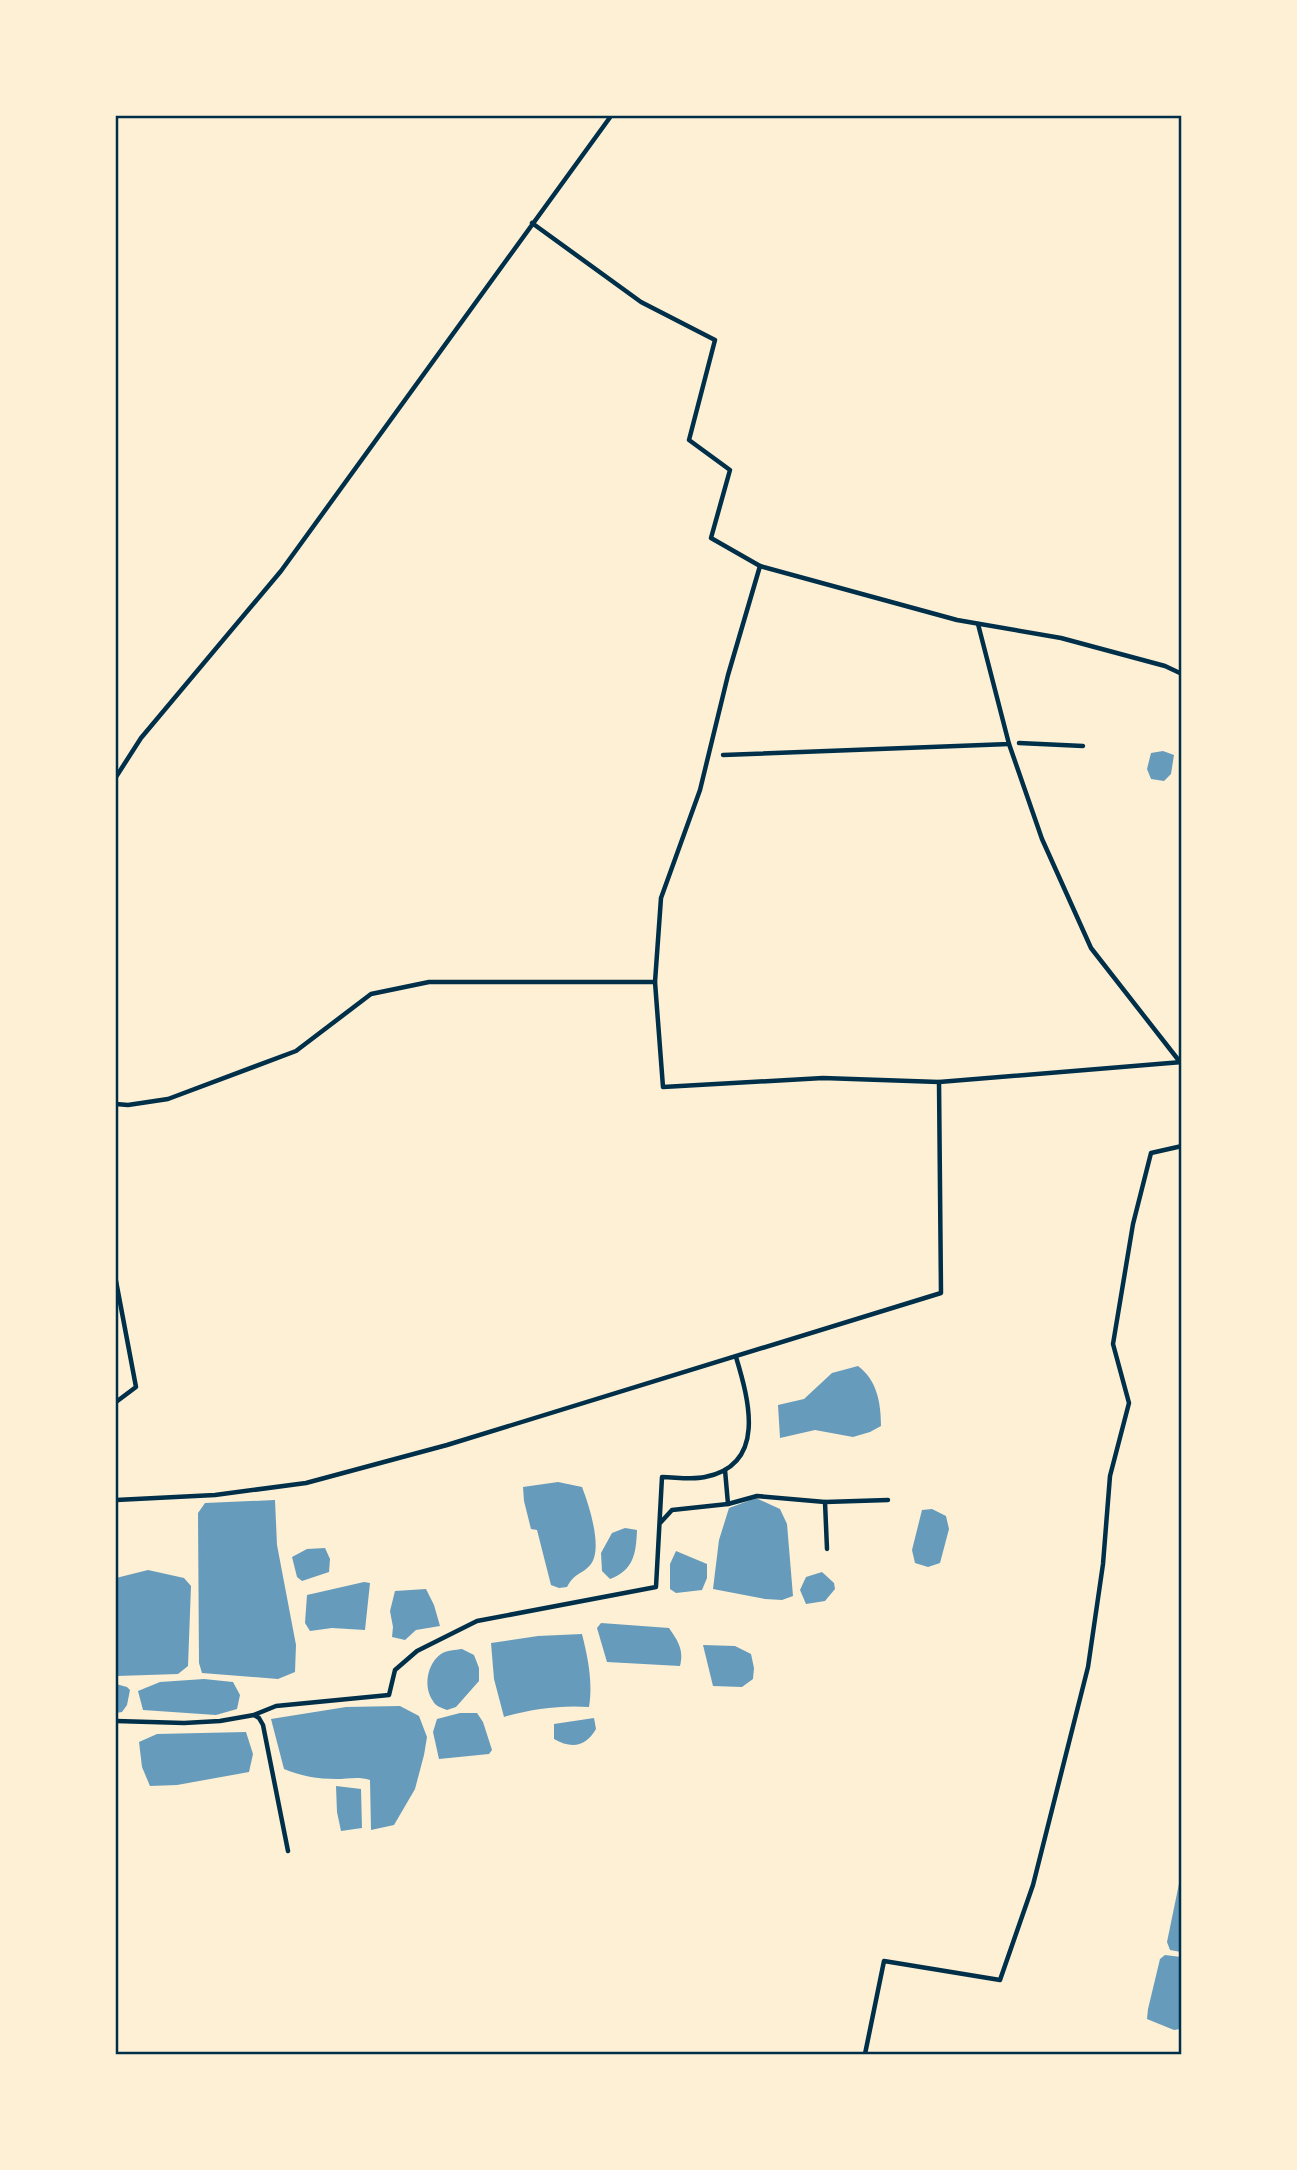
<svg xmlns="http://www.w3.org/2000/svg" width="1297" height="2170" font-family="Ubuntu,sans-serif">
<style>
.water{fill:#669bbc}
.lines{fill:none;stroke-linecap:round;stroke-linejoin:round}
.minor{stroke:#003049;stroke-width:4.5}
.neatline{fill:none;stroke:#003049;stroke-width:2.5}
</style>
<rect width="100%" height="100%" fill="#fdf0d5"/>
<!-- water -->
<g class="water">
<path d="M1163,751L1174,755L1171,774L1164,781L1151,779L1147,769L1151,753Z"/>
<path d="M858,1366C877,1380 881,1403 881,1426L870,1432L853,1437L815,1430L780,1438L778,1405L804,1399L832,1373Z"/>
<path d="M558,1482L582,1487C589,1505 603,1548 591,1564C582,1575 575,1572 567,1587L559,1588L551,1585L537,1530L531,1529L524,1501L523,1487Z"/>
<path d="M756,1498L780,1509L787,1524L793,1596L782,1600L765,1599L713,1589L719,1540L729,1508Z"/>
<path d="M275,1500L277,1545L296,1645L295,1672L278,1679L202,1673L199,1663L198,1513L205,1503Z"/>
<path d="M932,1509L946,1516L949,1529L940,1563L928,1567L915,1563L912,1550L922,1510Z"/>
<path d="M625,1528L637,1530C636,1553 634,1570 610,1579L602,1571L601,1553L612,1533Z"/>
<path d="M325,1548L330,1559L329,1572L302,1581L297,1577L292,1557L307,1549Z"/>
<path d="M676,1551L707,1564V1578L702,1590L676,1593L670,1589V1564Z"/>
<path d="M148,1570L184,1578L191,1586L188,1666L178,1674L117,1676L116,1578Z"/>
<path d="M822,1572L834,1583L835,1589L825,1601L806,1604L800,1590L806,1577Z"/>
<path d="M364,1582L370,1583L365,1630L332,1628L310,1631L305,1623L307,1595Z"/>
<path d="M426,1589L434,1605L440,1626L416,1630L405,1640L392,1637L393,1627L390,1611L395,1591Z"/>
<path d="M601,1623L669,1628C678,1641 684,1650 680,1666L607,1662L597,1628Z"/>
<path d="M582,1634C588,1658 593,1682 589,1707C560,1705 531,1709 504,1717L494,1679L491,1643L538,1636Z"/>
<path d="M703,1645L735,1646L751,1654L754,1668L753,1679L742,1687L713,1686Z"/>
<path d="M462,1649L474,1655L479,1668V1681L456,1707L447,1710C442,1708 435,1706 433,1701C423,1687 427,1664 441,1654C446,1650 456,1650 462,1649Z"/>
<path d="M204,1679L233,1682L240,1695L237,1709L216,1715L143,1710L138,1691L160,1682Z"/>
<path d="M116,1684L127,1687L130,1690L127,1705L122,1712L116,1713Z"/>
<path d="M400,1706L419,1716L427,1737L424,1755L415,1789L394,1825L371,1830L370,1780C358,1776 348,1779 336,1779C318,1779 301,1776 284,1769L271,1719L346,1707Z"/>
<path d="M460,1713H477L483,1722L492,1750L489,1754L439,1759L433,1732L437,1719Z"/>
<path d="M594,1718L596,1729C586,1747 571,1749 554,1739V1724Z"/>
<path d="M246,1732L253,1754L249,1772L177,1785L150,1786L142,1767L139,1742L157,1734Z"/>
<path d="M336,1786L361,1789L362,1828L341,1831L337,1812Z"/>
<path d="M1181,1874L1182,1952H1181L1170,1950L1167,1942Z"/>
<path d="M1165,1955L1181,1957L1180,2029L1174,2030L1147,2019L1148,2009L1160,1959Z"/>
</g>
<g class="lines">
<!-- minor -->
<g class="minor">
<path d="M532,223L641,302L715,340L689,440L730,470L711,538L760,566L957,620L1061,638L1165,666L1182,674"/>
<path d="M760,566L728,675L700,790L661,898L655,982L663,1087L823,1078L939,1082L1182,1062"/>
<path d="M1019,743L1083,746"/>
<path d="M1009,744L1042,839L1091,948L1180,1062"/>
<path d="M723,755L1009,744L978,624"/>
<path d="M116,777L141,738L281,571L611,116"/>
<path d="M116,1104L128,1105L168,1099L296,1051L371,994L429,982H655"/>
<path d="M116,1281L136,1387L116,1402"/>
<path d="M725,1470L728,1504"/>
<path d="M116,1500L215,1495L306,1483L447,1445L941,1293L939,1082"/>
<path d="M825,1502L827,1549"/>
<path d="M661,1522L672,1510L728,1504L757,1496L825,1502L888,1500"/>
<path d="M254,1715L276,1706L389,1695L395,1670L417,1651L477,1621L656,1587L662,1477C675,1477 692,1480 705,1477C767,1465 749,1400 736,1357"/>
<path d="M116,1721L184,1723L220,1721L254,1715L259,1718L263,1725L288,1851"/>
<path d="M865,2054L884,1961L1000,1980L1033,1885L1088,1667L1103,1564L1110,1476L1129,1403L1113,1344L1133,1224L1151,1153L1182,1146"/>
</g>
</g>
<!-- border -->
<rect width="1297" height="2170" fill="none" stroke="#fdf0d5" stroke-width="234"/>
<rect x="117" y="117" width="1063" height="1936" class="neatline"/>
</svg>
